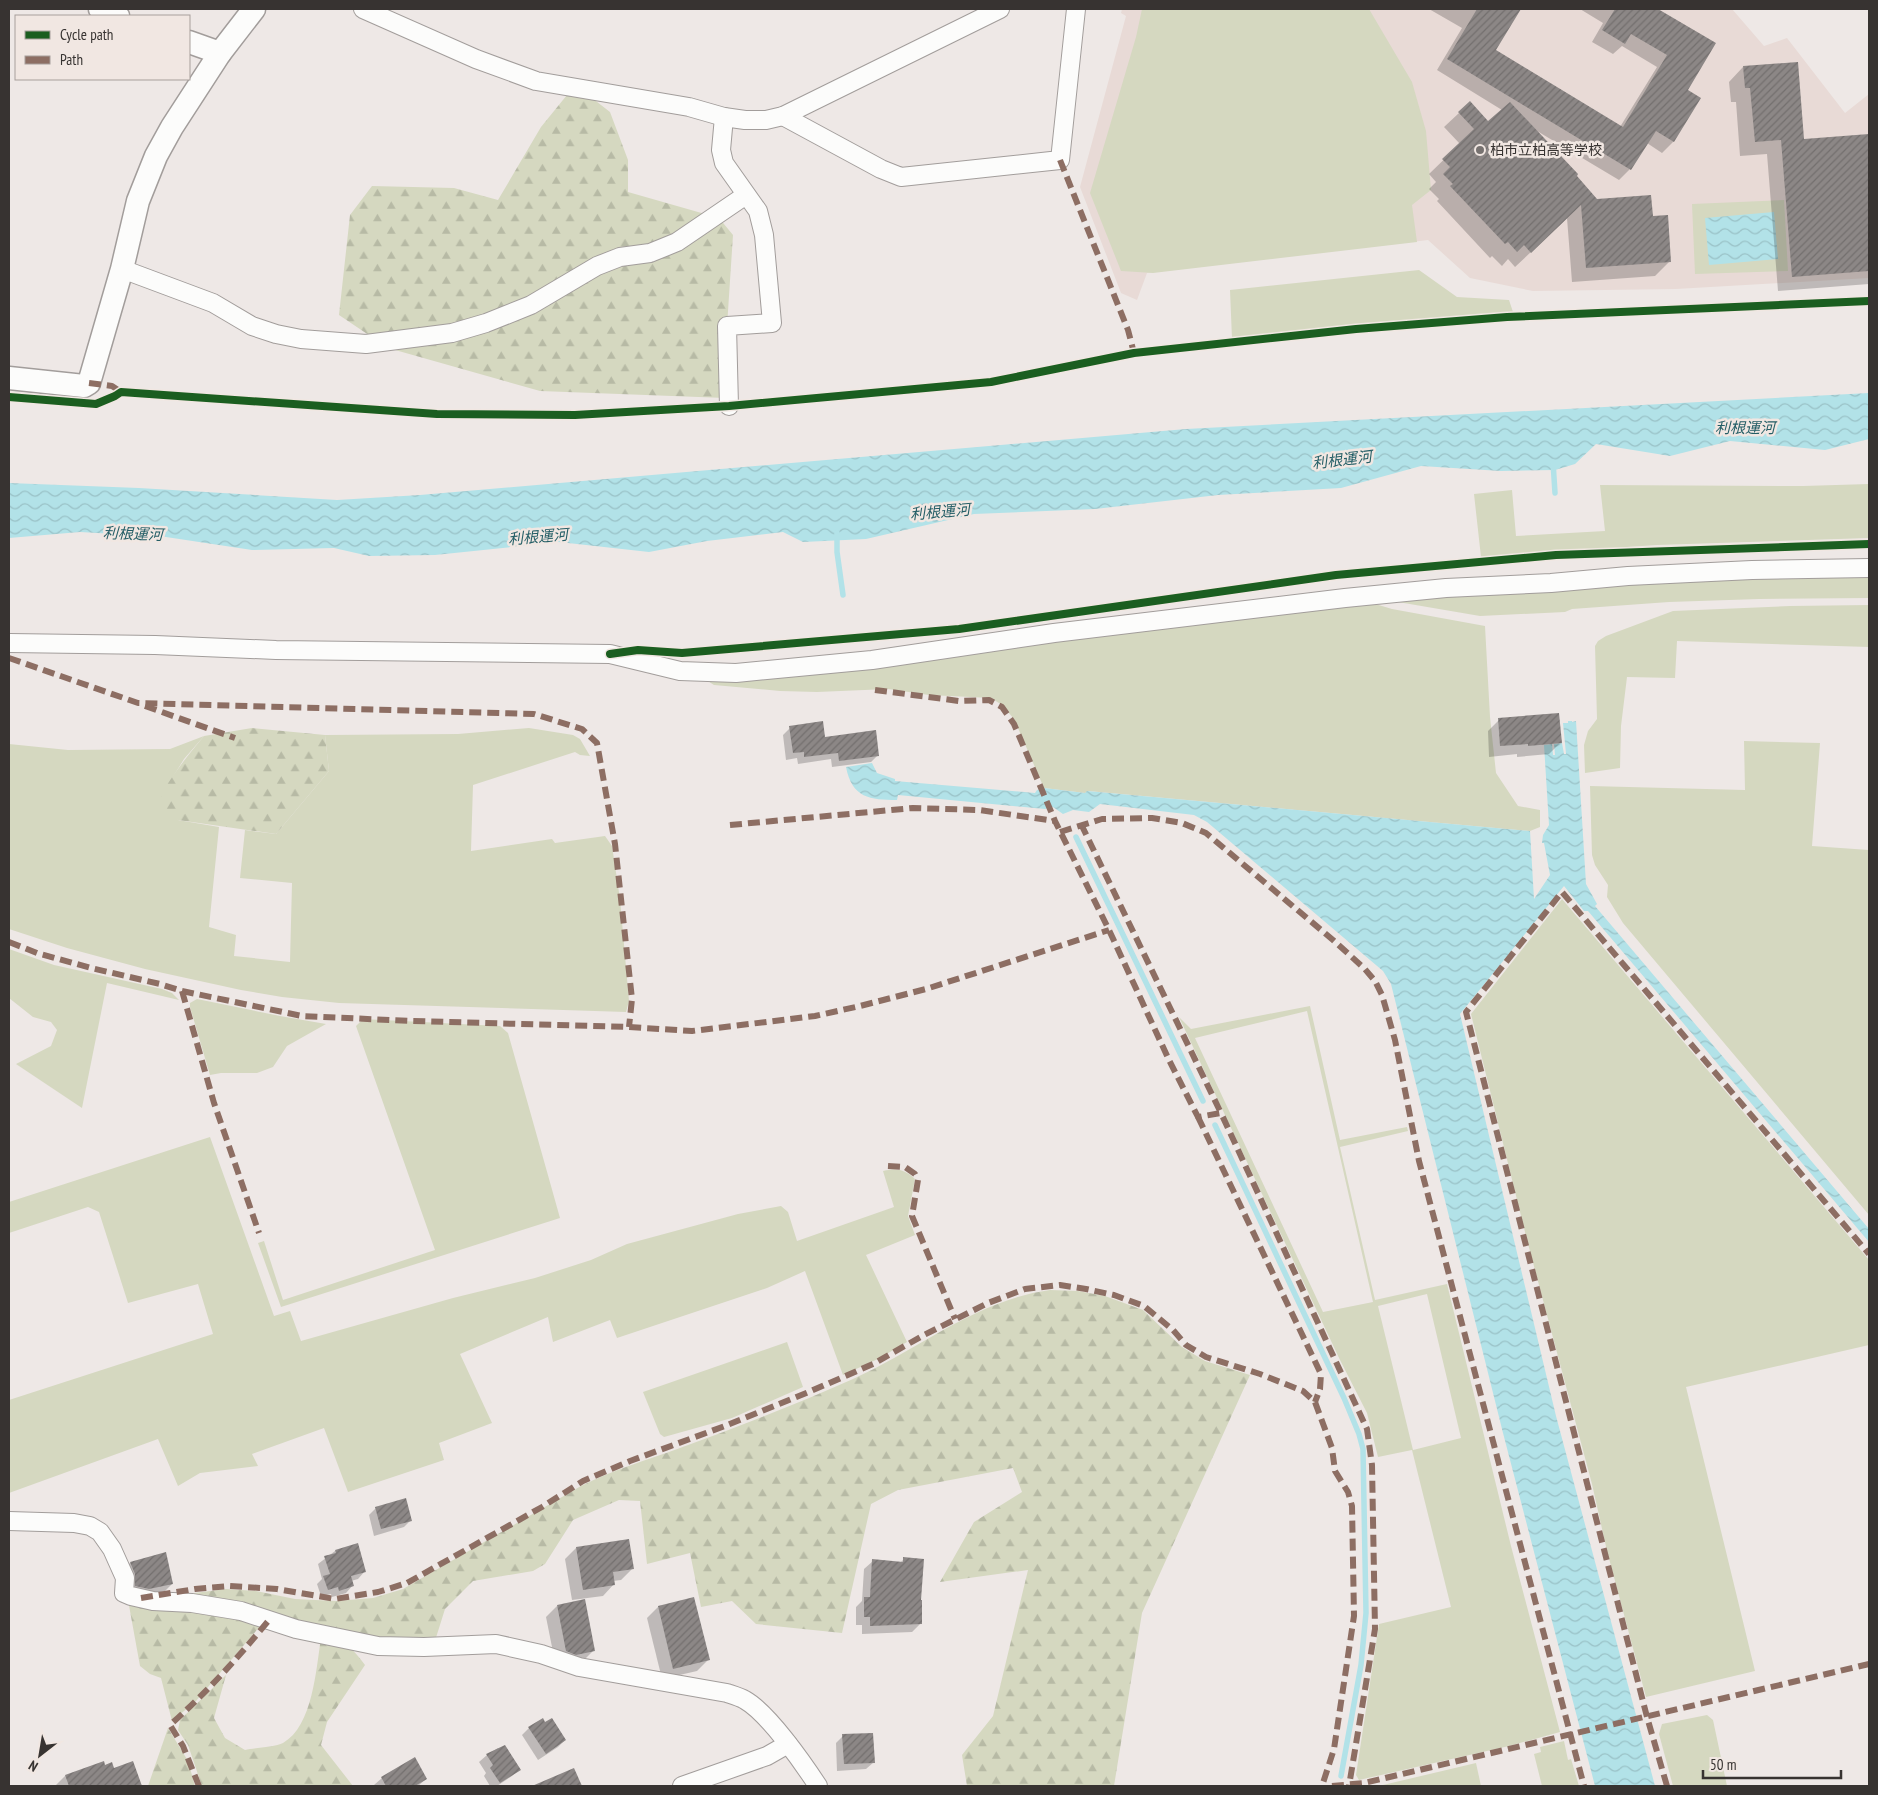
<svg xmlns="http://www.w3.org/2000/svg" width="1878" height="1795" font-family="'PT Sans Narrow','Noto Sans JP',sans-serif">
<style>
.built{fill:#e8dad6}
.green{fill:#d5d8c0;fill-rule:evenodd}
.forest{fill:url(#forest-firs)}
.water{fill:url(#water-waves)}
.shadow{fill:#0003}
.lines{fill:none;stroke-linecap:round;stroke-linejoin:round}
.stream{stroke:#b2e2e8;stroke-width:5.5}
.building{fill:url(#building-hatch)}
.minor-casing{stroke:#a29d9b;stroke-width:20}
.tertiary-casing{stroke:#a29d9b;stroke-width:25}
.minor{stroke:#fcfcfb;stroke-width:18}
.tertiary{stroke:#fcfcfb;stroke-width:22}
.quiet{stroke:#8d6e63;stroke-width:6;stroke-dasharray:12 6;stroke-linecap:butt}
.cycleway-casing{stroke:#f1e7e2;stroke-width:11}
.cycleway{stroke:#1b5e20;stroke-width:8}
.poi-dot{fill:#777270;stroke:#f1e7e2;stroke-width:2}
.labels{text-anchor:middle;stroke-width:5;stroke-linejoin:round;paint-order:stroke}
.poi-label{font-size:14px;fill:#373331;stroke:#f1e7e2;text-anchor:start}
.water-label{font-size:15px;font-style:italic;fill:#245e66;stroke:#f1e7e2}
</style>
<defs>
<pattern id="forest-firs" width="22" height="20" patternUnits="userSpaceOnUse" patternTransform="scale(1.25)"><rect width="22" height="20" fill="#d5d8c0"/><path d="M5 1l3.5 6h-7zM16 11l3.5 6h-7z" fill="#b7baa5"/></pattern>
<pattern id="water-waves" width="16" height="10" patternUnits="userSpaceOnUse" patternTransform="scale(1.25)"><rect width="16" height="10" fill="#b2e2e8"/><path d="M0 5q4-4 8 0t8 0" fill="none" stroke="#9ac2c7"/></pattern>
<pattern id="building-hatch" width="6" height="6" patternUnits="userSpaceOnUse" patternTransform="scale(1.25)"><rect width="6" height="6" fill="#8c8786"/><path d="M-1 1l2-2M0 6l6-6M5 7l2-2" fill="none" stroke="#736f6e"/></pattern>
</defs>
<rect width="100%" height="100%" fill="#eee8e6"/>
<!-- built -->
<path class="built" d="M1122,9H1732L1764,46L1787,38L1845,113L1869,94V278L1676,289L1533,291L1470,278L1428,240L1147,273L1137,300L1121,293L1080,187L1126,16L1121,13Z"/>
<!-- green -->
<g class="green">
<path d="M1142,9H1369L1412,82L1426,131L1431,190L1412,205L1417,242L1153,273L1121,271L1090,193L1136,37Z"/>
<path d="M1784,200L1788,271L1695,274L1692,204Z"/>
<path d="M1419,270L1457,297L1509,300L1513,312L1363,324L1232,339L1230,290Z"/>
<path d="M1869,484V538L1657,545L1481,557L1474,494L1512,490L1516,536L1605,531L1600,485L1803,486Z"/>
<path d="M1869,573V598L1759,599L1669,602L1572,609L1565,612L1480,616L1398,602L1397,600L1443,593Z"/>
<path d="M1372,603L1392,609L1485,626L1490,717L1496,773L1518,806L1540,810V827L1530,831L1088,791L1085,793L1044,788L1014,719L1002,705L991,698L929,695L888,689L817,692L780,691L714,685L703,678Z"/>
<path d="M1869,605V647L1677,641L1675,678L1627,677L1621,726L1620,768L1585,773L1584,745L1588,731L1597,719L1595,646L1598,641L1606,636L1673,611L1790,606Z"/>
<path d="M529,728L573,735L580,739L590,756L580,755L575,752L473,785L471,851L552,839L555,843L605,836L612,846L620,899L629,1001L626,1012L339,1003L282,997L241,990L145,969L67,948L9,929V744L68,750L170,749L204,736L184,759L171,780L178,820L219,827L209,927L236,935L234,956L290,962L292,883L240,878L245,830L276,834L329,771L325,735L458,734Z"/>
<path d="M1744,741L1820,743L1812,846L1869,850V1215L1623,923L1607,897L1608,885L1595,865L1592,855L1590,786L1745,790Z"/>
<path d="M1562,899L1869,1260V1345L1686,1387L1755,1671L1646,1697L1607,1551L1592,1484L1527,1240L1471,1014Z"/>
<path d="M9,949L54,965L162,989L172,993L179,1000L107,983L82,1108L16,1064L51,1046L57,1030L51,1022L33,1017L9,998Z"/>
<path d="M197,999L280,1016L326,1024L287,1046L273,1067L257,1073H221L210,1075L190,1007V1003Z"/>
<path d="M1310,1006L1340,1140L1407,1127L1408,1131L1340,1147L1375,1300L1447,1284L1511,1546L1560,1732L1509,1746L1359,1780L1356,1775L1379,1624L1451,1607L1412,1450L1378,1457L1367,1413L1340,1360L1179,1017L1191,1029ZM1307,1011L1373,1302L1323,1312L1195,1038ZM1427,1294L1461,1438L1413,1450L1378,1306Z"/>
<path d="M363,1019L500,1026L508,1033L560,1218L281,1307L258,1243L264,1241L283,1300L435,1250L356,1026Z"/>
<path d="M210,1137L274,1316L290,1311L301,1341L453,1298L535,1278L591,1260L627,1244L738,1214L781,1206L788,1212L797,1241L894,1207L883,1171C897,1168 904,1169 915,1179L908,1216L915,1235L866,1255L907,1342L878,1359L843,1375L805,1271L767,1288L617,1338L610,1320L553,1342L548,1317L460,1354L492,1423L439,1443L444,1460L348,1492L324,1428L252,1454L258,1466L200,1473L178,1486L158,1439L9,1493V1400L213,1334L198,1284L128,1303L99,1212L88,1207L9,1233V1202Z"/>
<path d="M787,1342L803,1387L732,1418L664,1437L660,1434L643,1392Z"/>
<path d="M1707,1715L1713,1720L1727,1786H1673L1659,1734L1662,1724Z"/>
<path d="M1564,1741L1568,1760L1571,1759L1579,1786H1542L1534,1754L1541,1752L1540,1747Z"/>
<path d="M1476,1763L1481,1786L1383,1785Z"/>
</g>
<!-- forest -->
<g class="forest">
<path d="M567,95L592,98L610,112L628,160V192L719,218L733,235L726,342L725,398L540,391L388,348L339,315L350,215L372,186L454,188L498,200L541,127Z"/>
<path d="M252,728L325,735L329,771L276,834L178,820L162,808C162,805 161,802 161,800C162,786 194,748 204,736Z"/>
<path d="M1050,1290L1078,1291L1105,1296L1143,1310L1182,1347L1205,1361L1250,1375L1142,1613L1114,1786H967L962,1755L993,1716L1028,1570L940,1582L974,1522L1022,1492L1013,1468L898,1490L871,1504L842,1633L756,1624L732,1601L701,1607L690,1553L647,1564L640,1501L619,1500L573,1520L545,1564L533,1571L473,1581L445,1609L434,1644H394L155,1598L226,1589L256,1591L295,1599L336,1601L373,1598L403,1589L581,1486C613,1470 647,1460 680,1448C738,1427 797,1404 853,1379C919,1349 977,1300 1050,1290Z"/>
<path d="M128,1600L182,1607L262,1624L196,1701L172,1721L161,1678L150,1674L140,1666Z"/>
<path d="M321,1638C345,1642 351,1646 365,1665L327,1722L321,1745L353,1786H202L188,1745L178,1730L180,1720L226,1675L214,1718L225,1738L245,1750C254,1748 275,1747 283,1743C313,1726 316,1669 321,1638Z"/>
<path d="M168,1728L188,1761L195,1786H148Z"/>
</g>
<!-- water -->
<g class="water">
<path d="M1774,212L1778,259L1709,265L1705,218Z"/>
<path d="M1869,393V439L1825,450L1730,441L1670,456L1596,444L1575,464L1555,470L1501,471L1421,466L1341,488L1218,495L1095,509L974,514L866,539L803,542L783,532L707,541L649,552L559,542L435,555L369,556L334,548L252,550L166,537L80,532L9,538V483L139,488L337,500L420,495L1186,429Z"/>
<path d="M1568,721H1572V722L1576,721L1586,884L1597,904L1595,906L1869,1229V1242L1588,911H1584L1564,886L1460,1014L1556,1416L1655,1786H1595L1503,1433L1391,984L1383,971L1207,822L1194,815L1100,804L1089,812L1073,810L1063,814L1053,807L1045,809L898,795L897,800C870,800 852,798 846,767L872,763L877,773L895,779V781L1035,793L1037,790L1044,788L1085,793L1087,791L1530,831L1534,899L1550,875L1544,843H1542L1543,835L1549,825L1544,745L1552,744L1553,755H1555L1554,744L1562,743L1564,754H1566L1563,723H1568Z"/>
</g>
<!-- shadow -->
<g class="shadow">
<path d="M1429,9H1520L1494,51L1620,127L1657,67L1622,46L1613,54L1592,42L1603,23L1580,9H1656L1714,44L1686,90L1699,98L1673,142L1662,153L1647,143L1630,169L1619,180L1537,131L1597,200L1652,217L1670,261L1655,276L1572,282L1567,218L1515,267L1508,259L1502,266L1492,256L1490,258L1437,201L1439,199L1429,189L1436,182L1429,174L1460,144L1444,127L1459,113L1488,123L1502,110L1437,70L1462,28Z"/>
<path d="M1743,67L1803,140L1869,135V284L1778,291L1767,154L1740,156L1736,102H1731L1729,82Z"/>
<path d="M1499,720L1560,743L1549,754L1517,757V754L1489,757L1488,731Z"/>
<path d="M790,728L824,738L878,755L871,762L832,767L831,759L798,764L797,758L786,760L783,735Z"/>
<path d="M376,1508L411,1520L404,1527L374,1536L369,1515Z"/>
<path d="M357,1544L365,1571L358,1579L351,1581L353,1585L346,1593L332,1597L331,1594L321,1596L317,1584L322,1579L318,1564L335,1551Z"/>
<path d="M576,1548L632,1569L621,1580L613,1581L614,1584L603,1596L572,1600L565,1559Z"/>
<path d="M165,1554L172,1584L165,1591L141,1596L128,1593L123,1570L130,1563Z"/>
<path d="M904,1559L919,1601L921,1623L912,1632L862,1634V1625H856V1607L862,1601L864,1569L873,1561L900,1563Z"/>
<path d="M557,1606L594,1650L583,1661L555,1662L546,1617Z"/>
<path d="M658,1607L708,1660L697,1671L662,1679L647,1618Z"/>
<path d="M545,1723L565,1740L558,1747L538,1760L522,1735L529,1728Z"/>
<path d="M843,1736L874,1762L866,1769L837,1771L836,1743Z"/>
<path d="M498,1748L520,1769L512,1776L497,1786H490L484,1776L486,1773L479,1762L487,1755Z"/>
<path d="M104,1766L140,1784L138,1786H55L65,1776Z"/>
<path d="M382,1778L426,1779L418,1786H375L374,1785Z"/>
</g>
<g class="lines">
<!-- stream -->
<g class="stream">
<path d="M1553,462L1555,493"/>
<path d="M837,533V552L843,595"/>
<path d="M1076,837L1203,1101"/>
<path d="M1215,1125L1344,1398L1359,1434L1363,1449L1366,1613L1361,1665L1341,1776"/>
</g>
</g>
<!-- building -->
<g class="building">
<path d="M1477,9H1521L1496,50L1623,127L1667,55L1631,34L1625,44L1602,30L1615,9H1658L1716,43L1688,90L1701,98L1674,142L1656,131L1631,170L1447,59Z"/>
<path d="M1798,62L1804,139L1869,134V271L1792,277L1781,140L1755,142L1750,88H1745L1743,66Z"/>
<path d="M1470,101L1488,121L1510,102L1578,174L1577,176L1597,199L1651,195L1653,216L1668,215L1671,262L1586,268L1581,205L1531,253L1524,245L1517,252L1508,242L1505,244L1450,186L1453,184L1443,174L1450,167L1442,159L1474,129L1458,112Z"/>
<path d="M1559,713L1562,743L1528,746V744L1500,746L1498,718Z"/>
<path d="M823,721L825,737L876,730L879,756L839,761L838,753L804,757V752L793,753L789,726Z"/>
<path d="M406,1498L412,1521L381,1529L375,1507Z"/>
<path d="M629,1539L634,1569L613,1572L615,1585L583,1590L576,1547Z"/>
<path d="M358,1543L366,1572L351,1576L354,1586L339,1591L338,1587L328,1590L323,1576L330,1574L324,1556L336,1553L335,1550Z"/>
<path d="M166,1552L173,1584L149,1589L135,1586V1574L130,1562Z"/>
<path d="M903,1557L924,1559L921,1600H922V1624L870,1626V1617H864V1597H870L872,1559L903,1562Z"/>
<path d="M694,1597L710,1660L673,1669L658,1606Z"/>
<path d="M585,1599L595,1651L576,1655L566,1651L557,1605Z"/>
<path d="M543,1718L545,1722L552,1718L566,1740L546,1754L528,1727Z"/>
<path d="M873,1733L875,1763L844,1764L842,1734Z"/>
<path d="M505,1745L521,1770L500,1783L490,1768L493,1765L486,1754Z"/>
<path d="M415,1757L427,1779L415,1786H386L381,1777Z"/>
<path d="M104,1761L105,1765L112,1762L114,1768L133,1761L142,1786H69L65,1775Z"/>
<path d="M574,1768L582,1786H532Z"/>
</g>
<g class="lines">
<!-- minor casing -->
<g class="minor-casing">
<g id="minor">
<path d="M363,9L476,59L536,81L689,107L724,117L745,120H766L783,116L1000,9"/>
<path d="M783,116L881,169L901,177L1060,160L1076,9"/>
<path d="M724,117L721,150L724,163L758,211L764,235L772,323L727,326L729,406"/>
<path d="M122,269L213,303L252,326L276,334L301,339L366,344L452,333L486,323L531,305L597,266L620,257L650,253L677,242L746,195"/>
<path d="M9,643L155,645L276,650L610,654L680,671L736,673L872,660L1054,633L1345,598L1446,588L1551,583L1628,576L1752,570L1869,568"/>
<path d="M9,1521L74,1523L90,1526L100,1532L112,1549L125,1578L124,1593L131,1596L153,1601L192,1603L241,1611L296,1629L378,1646L424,1647L496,1644L541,1654L579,1667L727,1693C733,1695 740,1697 745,1700C768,1713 803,1763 818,1786"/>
<path d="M682,1786L767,1756L788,1744"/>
</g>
</g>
<!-- tertiary casing -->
<g class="tertiary-casing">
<g id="tertiary">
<path d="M100,9L118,16"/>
<path d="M189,42L220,53"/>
<path d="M9,378L84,386L89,383L122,269L138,201L156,156L172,127L220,53L254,9"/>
</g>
</g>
<!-- minor -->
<use href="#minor" class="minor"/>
<!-- tertiary -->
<use href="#tertiary" class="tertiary"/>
<!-- quiet -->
<g class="quiet">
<path d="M1060,160L1128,330L1134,353"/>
<path d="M89,383L112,386L121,392"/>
<path d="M9,658L138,703L534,714L582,729L597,743L615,844L632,999L629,1027"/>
<path d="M875,690L959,701L989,700L1002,707L1014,724L1055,821L1109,930L1169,1060L1198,1117L1221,1113L1367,1429L1372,1465L1375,1629L1349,1786"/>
<path d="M145,706L235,738"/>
<path d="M1081,824L1221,1113"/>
<path d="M730,825L913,808L979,810L1055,821"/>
<path d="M1060,832L1102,819L1152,818L1182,823L1206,833L1333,940L1364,968L1375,981L1382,995L1395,1040L1419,1161L1584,1786"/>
<path d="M9,942L37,953L91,968L160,984L182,991L302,1016L412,1021L629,1027L692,1031L815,1016L860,1006L926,989L1109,930"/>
<path d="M182,991L214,1103L259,1233"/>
<path d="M1198,1117L1321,1374L1320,1389L1315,1402"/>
<path d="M888,1166L905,1167L915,1174L918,1180L912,1216L955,1319"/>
<path d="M141,1598L195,1589L229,1586L277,1589L335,1599L378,1592L407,1583L542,1507L583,1481L630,1461L725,1426L811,1391L873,1364L924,1335L988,1303L1025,1289L1060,1285L1086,1289L1114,1295L1144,1306L1173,1330L1186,1345L1206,1357L1260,1374L1303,1391L1315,1402L1332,1448L1335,1471L1348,1492L1352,1506L1354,1616L1334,1749L1322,1786"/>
<path d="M199,1786L183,1746L170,1725C208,1691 237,1659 269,1620"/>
<path d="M1332,1786L1364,1783L1869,1664"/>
<path d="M1667,1786L1647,1717L1466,1012L1562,892L1869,1254"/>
</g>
<!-- cycleway casing -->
<g class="cycleway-casing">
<g id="cycleway">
<path d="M9,397L96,404L115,396L121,392L437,414L575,415L729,406L991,382L1134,353L1356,329L1507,317L1869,301"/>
<path d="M610,654L638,650L682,653L959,629L1336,575L1556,555L1869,544"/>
</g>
</g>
<!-- cycleway -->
<use href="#cycleway" class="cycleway"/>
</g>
<!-- markers -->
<circle class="poi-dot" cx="1480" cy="150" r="5"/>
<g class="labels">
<!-- poi labels -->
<g class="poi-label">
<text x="1490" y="155">柏市立柏高等学校</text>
</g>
<!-- water labels -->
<g class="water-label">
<text x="1745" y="433">利根運河</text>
<text transform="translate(1342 460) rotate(-7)" y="5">利根運河</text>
<text transform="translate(940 512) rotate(-5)" y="5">利根運河</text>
<text transform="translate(133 534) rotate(2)" y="5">利根運河</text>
<text transform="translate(538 537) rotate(-5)" y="5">利根運河</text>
</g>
</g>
<!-- border -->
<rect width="1878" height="1795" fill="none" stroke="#373331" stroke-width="20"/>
<!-- legend -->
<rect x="15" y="15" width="175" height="65" fill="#f1e7e2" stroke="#a79f9b"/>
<rect x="25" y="31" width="25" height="8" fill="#1b5e20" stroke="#a79f9b"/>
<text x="60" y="40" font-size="15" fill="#373331">Cycle path</text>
<rect x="25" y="56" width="25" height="8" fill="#8d6e63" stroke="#a79f9b"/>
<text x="60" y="65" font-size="15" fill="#373331">Path</text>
<!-- north arrow -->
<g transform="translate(40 1755) rotate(211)" stroke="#f1e7e2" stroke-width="4" paint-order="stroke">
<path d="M0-4L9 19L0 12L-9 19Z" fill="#373331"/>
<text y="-8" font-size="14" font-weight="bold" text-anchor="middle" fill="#373331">N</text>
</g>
<!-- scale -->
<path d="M1703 1770v8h138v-8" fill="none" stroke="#373331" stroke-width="2.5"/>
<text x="1710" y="1770" font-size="15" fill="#373331" stroke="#f1e7e2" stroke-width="4" paint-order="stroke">50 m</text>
</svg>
